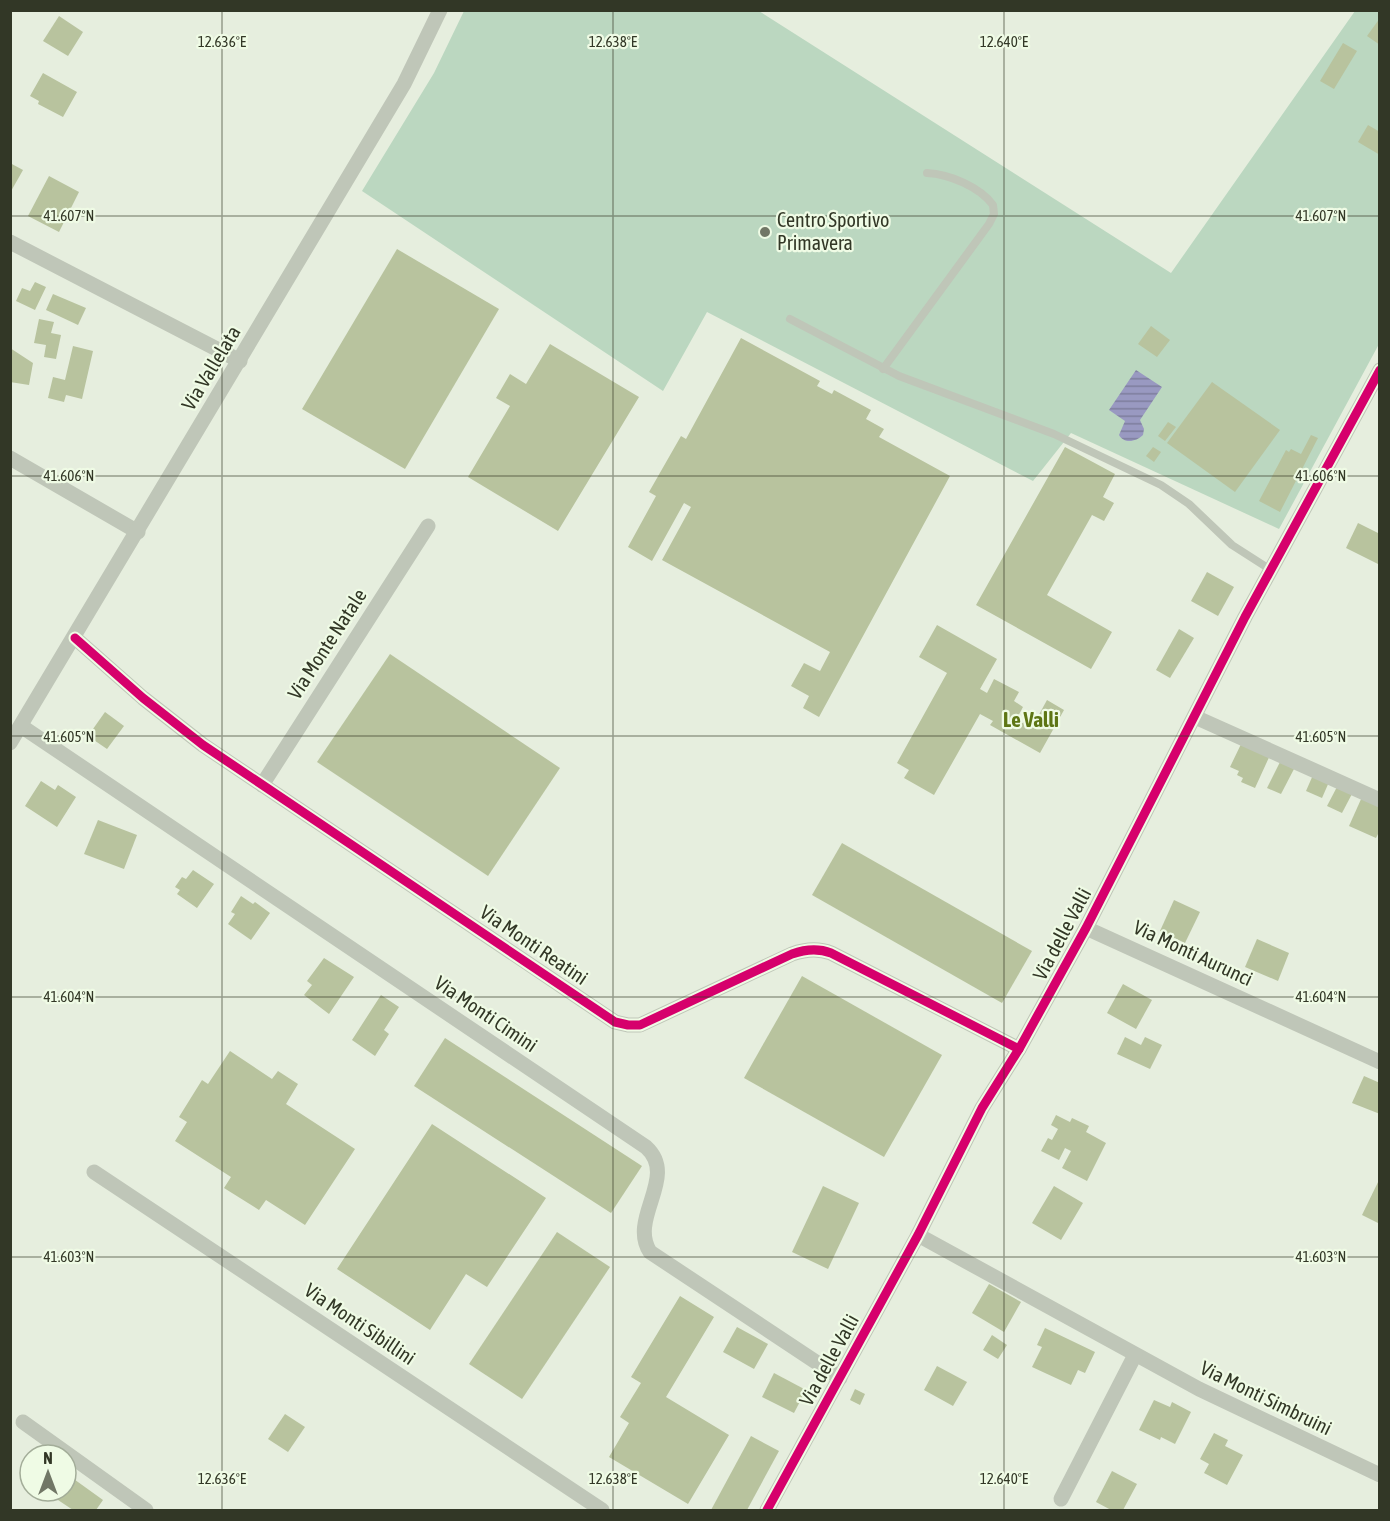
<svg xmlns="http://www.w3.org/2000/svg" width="1390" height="1521" font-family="'Asap Condensed',sans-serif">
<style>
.pitch{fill:#bbd7c0}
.water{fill:url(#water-rules)}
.building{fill:#b8c39e}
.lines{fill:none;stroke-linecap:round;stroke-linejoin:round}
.lane{stroke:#bfc6b8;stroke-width:8}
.street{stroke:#bfc6b8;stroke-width:15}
.cycleway-casing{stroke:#effbe5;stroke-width:13}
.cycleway{stroke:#d6006c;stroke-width:9}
.ticks{fill:none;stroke:#323726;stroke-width:1.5;stroke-opacity:0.45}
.poi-dot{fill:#717766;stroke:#effbe5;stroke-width:2}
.labels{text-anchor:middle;stroke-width:4.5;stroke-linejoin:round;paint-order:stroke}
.poi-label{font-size:20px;fill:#323726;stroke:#effbe5;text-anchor:start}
.street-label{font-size:20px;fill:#323726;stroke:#effbe5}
.neighbourhood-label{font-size:21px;font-weight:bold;fill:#5e7615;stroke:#effbe5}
.ticks-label{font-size:15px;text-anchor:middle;fill:#323726;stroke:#effbe5;stroke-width:4.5;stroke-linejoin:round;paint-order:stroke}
</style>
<defs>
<pattern id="water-rules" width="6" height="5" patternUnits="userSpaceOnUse" patternTransform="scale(1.5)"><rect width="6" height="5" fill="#9999c1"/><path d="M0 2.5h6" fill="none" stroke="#7d7e9d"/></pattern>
</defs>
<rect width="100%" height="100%" fill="#e6eede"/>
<!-- pitch -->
<path class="pitch" d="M464,11H759L1171,273L1355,11H1379V344L1279,529L1071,433L1033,481L707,312L663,391L362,191L434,73Z"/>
<!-- water -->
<path class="water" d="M1136,370L1162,387L1140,420L1144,429L1143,435C1136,442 1124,444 1119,435L1125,421L1109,410Z"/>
<!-- building -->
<g class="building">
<path d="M59,16L83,32L68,56L43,41Z"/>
<path d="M1380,18V45L1367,36Z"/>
<path d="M1343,43L1357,51L1334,89L1320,81Z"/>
<path d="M43,73L77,92L63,117L38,104L39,101L30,96Z"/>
<path d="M1368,125L1380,132V155L1358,142Z"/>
<path d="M10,163L23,170L10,193Z"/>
<path d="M49,176L79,192L59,232L28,216Z"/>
<path d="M397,249L499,309L405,469L302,409Z"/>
<path d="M35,282L46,287L35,310L16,301L22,288L30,291Z"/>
<path d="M53,294L86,308L78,325L46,310Z"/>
<path d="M39,319L54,322L51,333L61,335L56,359L44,357L46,345L34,343Z"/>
<path d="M1151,326L1170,340L1157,357L1138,344Z"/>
<path d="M741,338L820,381L817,386L832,394L834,390L871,410L866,419L884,429L879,437L950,476L819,717L803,708L809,696L791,686L804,663L820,671L830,652L662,560L691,507L684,503L652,561L628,547L656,496L649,492L681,436L686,439Z"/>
<path d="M550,344L639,397L558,531L468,477L510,406L496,398L510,374L526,384Z"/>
<path d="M73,346L93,351L82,399L66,395L64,402L48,398L53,377L65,380Z"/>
<path d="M10,348L33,363L29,385L10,382Z"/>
<path d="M1212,382L1280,430L1235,492L1167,443Z"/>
<path d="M1168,422L1176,427L1165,441L1158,436Z"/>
<path d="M1311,435L1318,438L1280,512L1259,501L1286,450L1289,452L1291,449L1301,454Z"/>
<path d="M1065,447L1115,474L1103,497L1114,503L1104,521L1092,515L1047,595L1112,632L1091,669L976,605Z"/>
<path d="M1153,447L1161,452L1154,462L1146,456Z"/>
<path d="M1358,523L1380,534V565L1346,548Z"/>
<path d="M1207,572L1234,587L1218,616L1191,601Z"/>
<path d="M937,625L997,659L980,689L987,693L994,679L1019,692L1014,701L1023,707L1016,720L1023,723L1027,715L1036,720L1047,700L1064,710L1040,753L990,725L993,721L980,714L934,795L904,778L909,770L897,763L947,673L919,657Z"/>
<path d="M1179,629L1194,638L1170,678L1156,670Z"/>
<path d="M390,654L560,768L488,876L317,762Z"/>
<path d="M105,712L124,726L107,749L88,736Z"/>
<path d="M1243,740L1271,753L1255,788L1241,782L1243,778L1237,775L1239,771L1230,767Z"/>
<path d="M1280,762L1294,769L1281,794L1267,788Z"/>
<path d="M1313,775L1329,782L1322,798L1306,791Z"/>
<path d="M41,781L55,790L58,785L76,797L57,827L25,806Z"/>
<path d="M1338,785L1353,792L1342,813L1327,806Z"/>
<path d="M1362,797L1380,805V830L1376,838L1349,826Z"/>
<path d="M98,820L137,835L124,869L84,854Z"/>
<path d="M842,843L1032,951L1002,1003L812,895Z"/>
<path d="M193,870L214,884L197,908L177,894L180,890L175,887L182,877L186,879Z"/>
<path d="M241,896L253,904L255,902L270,913L251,940L228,924L235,914L231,912Z"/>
<path d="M1174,900L1200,912L1185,943L1160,931Z"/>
<path d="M1257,939L1289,953L1278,981L1245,967Z"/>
<path d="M324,958L354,977L329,1014L304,995L312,985L307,981Z"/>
<path d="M802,976L942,1055L884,1157L744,1078Z"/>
<path d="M1123,984L1152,1000L1136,1029L1107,1013Z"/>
<path d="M381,995L399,1007L384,1030L389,1034L375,1056L352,1040Z"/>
<path d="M1125,1037L1141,1045L1145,1037L1162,1045L1150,1069L1117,1054Z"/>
<path d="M445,1038L642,1166L611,1213L414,1086Z"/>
<path d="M230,1051L272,1079L278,1071L298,1084L286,1104L355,1149L305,1225L266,1200L259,1210L224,1188L231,1177L175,1141L187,1122L179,1117L202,1080L208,1084Z"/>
<path d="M1364,1076L1380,1083V1114L1352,1103Z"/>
<path d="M1056,1115L1070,1122L1072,1118L1089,1126L1086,1132L1106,1143L1087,1181L1062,1168L1071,1151L1065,1148L1059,1160L1041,1151L1048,1138L1052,1140L1058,1129L1051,1125Z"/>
<path d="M432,1124L546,1198L487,1287L466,1274L430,1330L337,1269Z"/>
<path d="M1380,1178V1224L1362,1215Z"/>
<path d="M823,1186L859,1203L828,1269L792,1252Z"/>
<path d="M1054,1186L1083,1203L1061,1240L1032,1223Z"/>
<path d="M557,1232L610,1267L522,1399L469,1364Z"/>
<path d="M989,1284L1021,1302L1004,1332L972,1313Z"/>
<path d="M680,1296L714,1317L666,1397L729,1435L688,1504L609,1457L629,1423L620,1417L641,1383L631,1377Z"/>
<path d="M737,1327L768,1344L754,1369L723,1352Z"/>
<path d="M1045,1328L1095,1352L1085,1373L1078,1370L1071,1385L1032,1367L1042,1347L1037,1345Z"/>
<path d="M992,1335L1007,1345L998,1359L983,1350Z"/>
<path d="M937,1366L967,1382L953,1406L924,1390Z"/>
<path d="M774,1373L806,1390L794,1413L762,1397Z"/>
<path d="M855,1389L865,1394L860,1405L850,1400Z"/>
<path d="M1154,1400L1170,1407L1172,1402L1191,1412L1175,1444L1161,1437L1160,1440L1139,1430Z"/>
<path d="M285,1414L305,1427L288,1452L268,1439Z"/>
<path d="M1214,1433L1228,1440L1225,1446L1243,1455L1227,1485L1204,1473L1209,1464L1200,1459Z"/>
<path d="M751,1436L779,1451L747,1510H711Z"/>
<path d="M1112,1471L1137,1484L1123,1510H1111L1096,1502Z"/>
<path d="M71,1477L103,1500L96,1510H73L55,1498L60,1491H66V1483Z"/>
</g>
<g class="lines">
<!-- lane -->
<g class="lane">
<path d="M790,319L899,376L1054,434L1161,485L1189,504L1232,545L1271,570"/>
<path d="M883,369L989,224L994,214L993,205C980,187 949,174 927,173"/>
</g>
<!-- street -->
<g class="street">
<path d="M10,242L240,361"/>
<path d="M10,458L138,532"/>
<path d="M75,638L143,698L203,745L615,1022L628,1025H640L792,954C806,949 818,948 831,953L1019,1049"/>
<path d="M1195,717L1380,800"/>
<path d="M21,726L646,1147C679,1177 628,1218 650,1252L840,1378"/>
<path d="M10,743L404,84L440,10"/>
<path d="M262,785L428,526"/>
<path d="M1086,928L1380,1062"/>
<path d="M94,1172L602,1510"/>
<path d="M918,1235L1199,1389L1380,1475"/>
<path d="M23,1422L146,1510"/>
<path d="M1061,1499L1135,1355"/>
<path d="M767,1510L918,1235L982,1108L1019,1049L1086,928L1245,617L1380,370"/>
</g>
<!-- cycleway casing -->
<g class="cycleway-casing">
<g id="cycleway">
<path d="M75,638L143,698L203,745L615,1022L628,1025H640L792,954C806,949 818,948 831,953L1019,1049"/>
<path d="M767,1510L918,1235L982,1108L1019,1049L1086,928L1245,617L1380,370"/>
</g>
</g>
<!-- cycleway -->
<use href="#cycleway" class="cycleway"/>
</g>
<!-- ticks -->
<path class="ticks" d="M222,10V1510M613,10V1510M1004,10V1510M10,216H1380M10,476H1380M10,736H1380M10,997H1380M10,1257H1380"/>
<!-- markers -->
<circle class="poi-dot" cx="765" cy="232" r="6"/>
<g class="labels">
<!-- poi labels -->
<g class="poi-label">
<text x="777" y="227">Centro Sportivo<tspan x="777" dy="23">Primavera</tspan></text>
</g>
<!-- street labels -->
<g class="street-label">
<text transform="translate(211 368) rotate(-59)" y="7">Via Vallelata</text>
<text transform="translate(327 644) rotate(-57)" y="7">Via Monte Natale</text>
<text transform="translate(1062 934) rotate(-62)" y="7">Via delle Valli</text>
<text transform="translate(534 945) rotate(34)" y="7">Via Monti Reatini</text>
<text transform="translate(1193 953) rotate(25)" y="7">Via Monti Aurunci</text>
<text transform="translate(486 1014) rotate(34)" y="7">Via Monti Cimini</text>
<text transform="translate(360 1324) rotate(34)" y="7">Via Monti Sibillini</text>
<text transform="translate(829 1360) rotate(-61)" y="7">Via delle Valli</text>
<text transform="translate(1266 1398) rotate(26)" y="7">Via Monti Simbruini</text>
</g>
<!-- neighbourhood labels -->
<g class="neighbourhood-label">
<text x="1031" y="727">Le Valli</text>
</g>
</g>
<g class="ticks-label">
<text x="222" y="47">12.636°E</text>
<text x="613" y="47">12.638°E</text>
<text x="1004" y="47">12.640°E</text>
<text x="69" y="221">41.607°N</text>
<text x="1321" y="221">41.607°N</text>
<text x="69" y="481">41.606°N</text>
<text x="1321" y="481">41.606°N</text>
<text x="69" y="742">41.605°N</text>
<text x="1321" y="742">41.605°N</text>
<text x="69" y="1002">41.604°N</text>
<text x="1321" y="1002">41.604°N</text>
<text x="69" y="1262">41.603°N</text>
<text x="1321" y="1262">41.603°N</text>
<text x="222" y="1484">12.636°E</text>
<text x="613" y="1484">12.638°E</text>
<text x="1004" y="1484">12.640°E</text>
</g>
<!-- border -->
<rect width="1390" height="1521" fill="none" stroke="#323726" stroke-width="24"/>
<!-- north arrow -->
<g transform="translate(48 1473)"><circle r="28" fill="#effbe5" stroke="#a3ad99" stroke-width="1.5"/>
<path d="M0-4.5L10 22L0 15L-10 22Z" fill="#717766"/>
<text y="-9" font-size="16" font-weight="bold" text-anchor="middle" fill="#323726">N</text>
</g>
</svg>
